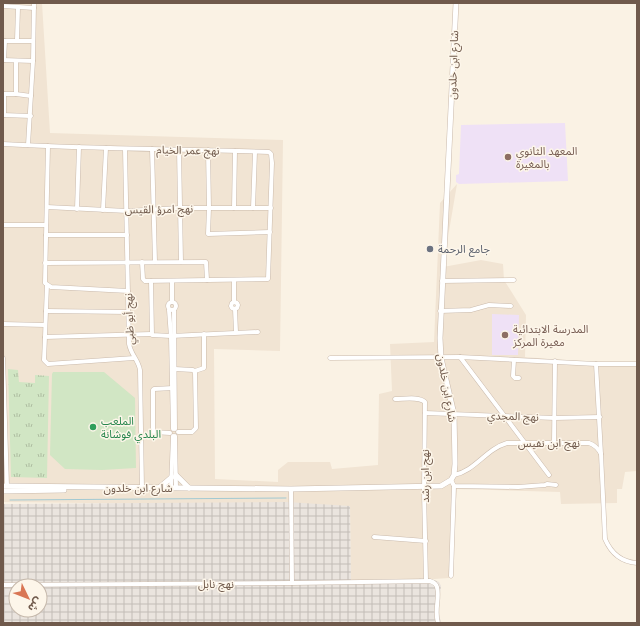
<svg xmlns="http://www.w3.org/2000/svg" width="640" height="626" font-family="Arial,'Noto Sans Arabic',sans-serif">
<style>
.residential{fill:#f1e4d3}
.industrial{fill:url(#industrial-grid);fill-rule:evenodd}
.education{fill:#efe1f6}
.grass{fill:url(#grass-tufts)}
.green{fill:#d1e6c4}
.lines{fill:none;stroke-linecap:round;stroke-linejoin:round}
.stream{stroke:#a2c9d2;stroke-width:1}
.minor-casing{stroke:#cabaac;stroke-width:5}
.tertiary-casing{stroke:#cabaac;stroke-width:6}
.minor{stroke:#fff;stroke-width:4}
.tertiary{stroke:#fff;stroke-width:5}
.education-dot{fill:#8d6e63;stroke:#fdf6ea;stroke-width:1.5}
.worship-dot{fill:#6b7280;stroke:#fdf6ea;stroke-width:1.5}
.leisure-dot{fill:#2e9e5b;stroke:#fdf6ea;stroke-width:1.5}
.labels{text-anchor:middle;stroke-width:3;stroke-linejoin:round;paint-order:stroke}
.street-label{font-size:11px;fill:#705a4c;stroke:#fdf6ea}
.education-label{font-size:11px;fill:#785e54;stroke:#fdf6ea;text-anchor:start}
.worship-label{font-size:11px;fill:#5b616d;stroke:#fdf6ea;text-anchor:start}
.leisure-label{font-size:11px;fill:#27864d;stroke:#fdf6ea;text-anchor:start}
</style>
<defs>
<pattern id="industrial-grid" width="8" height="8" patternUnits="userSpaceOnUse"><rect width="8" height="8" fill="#eae4de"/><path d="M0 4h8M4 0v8" fill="none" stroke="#c2bcb6"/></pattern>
<pattern id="grass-tufts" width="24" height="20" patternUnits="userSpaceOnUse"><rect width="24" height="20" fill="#d1e6c4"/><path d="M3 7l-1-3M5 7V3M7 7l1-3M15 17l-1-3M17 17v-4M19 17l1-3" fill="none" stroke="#aebda1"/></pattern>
</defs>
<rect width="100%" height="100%" fill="#faf2e4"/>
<!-- residential -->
<path class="residential" d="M3,3H42L50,133L283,140L280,351L214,349L215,479L278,482V470L288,462H330L332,469L378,465L379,394L392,391L390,344L434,342L440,203L457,184L443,267L481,260L503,264L504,280L526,315L525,357L637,366V471L625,472L622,489H617V503L561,504L560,492L457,489L449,578L377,583L351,584L350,506L3,502Z"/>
<!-- industrial -->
<path class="industrial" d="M287,502L350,506L351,583H377L427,578L434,580L439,582L441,586L438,610L441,623H3V504ZM16,586H40V610H16Z"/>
<!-- education -->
<g class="education">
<path d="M565,123L568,181L459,184L456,182V175L459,174L461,125Z"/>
<path d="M492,314L519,315L518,355H492Z"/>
</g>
<!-- grass -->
<path class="grass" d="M8,369L18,370L19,382L35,383V375L49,376L47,478L11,477Z"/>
<!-- green -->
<path class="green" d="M53,372H104L135,398L136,468L102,470L65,469L50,455L52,374Z"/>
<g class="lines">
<!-- stream -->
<path class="stream" d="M10,500L286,498"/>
<!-- minor casing -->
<g class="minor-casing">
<g id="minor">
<path d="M3,6L34,8"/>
<path d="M17,40L18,8"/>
<path d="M3,41H33"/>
<path d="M3,60L33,61"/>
<path d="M4,60L5,41"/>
<path d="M3,94H16L31,96"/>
<path d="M16,94V61"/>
<path d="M3,115L31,116"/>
<path d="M4,115V94"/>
<path d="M3,144C92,149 180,149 269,152L271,154L272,163L268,279L145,281L143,279L142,262"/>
<path d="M28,145L33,61L34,3"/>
<path d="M48,146L45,283L51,287L128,291"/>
<path d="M125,149L129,344C131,355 138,359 140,370L142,488"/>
<path d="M152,149L155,262"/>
<path d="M179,149L181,262"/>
<path d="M208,150L209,208L208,234L270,232"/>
<path d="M47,207L127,211L180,208H271"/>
<path d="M234,208L235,151"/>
<path d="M253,208L255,152"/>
<path d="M77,209L79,147"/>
<path d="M103,210L106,148"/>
<path d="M3,225H46"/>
<path d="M46,235H127"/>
<path d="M45,263L206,262L207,280"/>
<path d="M234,280V302L237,303L238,305L237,308L235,309L232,308L231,306L232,303L234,302"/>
<path d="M151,281L152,335L171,336L258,332"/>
<path d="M172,281V302"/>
<path d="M442,281L514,280"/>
<circle cx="172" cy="306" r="4"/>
<path d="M235,309L236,332"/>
<path d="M169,310L171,337L173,429"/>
<path d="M174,310L175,429"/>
<path d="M46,311L128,312"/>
<path d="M440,311L471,310L489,305L511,306"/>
<path d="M3,324L45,325"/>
<path d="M45,337L47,285"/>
<path d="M460,357L549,475"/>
<path d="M3,358L7,486"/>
<path d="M134,358L48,364L44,360L45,337L151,334"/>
<path d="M330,358L460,357L596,364H637"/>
<path d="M514,360L513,376L515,378H519"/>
<path d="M596,364L601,454"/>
<path d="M175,369L193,370L195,372L196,428L192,432H178"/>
<path d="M195,371L204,368V334"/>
<path d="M395,399C404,399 419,396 425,402L424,491L426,580"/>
<path d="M425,413L555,418L600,417"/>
<path d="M170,433L153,432V390L154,389L173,388"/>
<path d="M175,436L176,488"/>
<path d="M554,442L555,361"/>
<path d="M454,475C475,471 486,449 507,443H589C595,445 598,448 601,454L605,539C611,553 621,562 637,563"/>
<path d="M451,480L454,486L518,487L545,485L547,484L556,485"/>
<path d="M171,488L173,436"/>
<path d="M291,489L292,583"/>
<path d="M374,537L426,541"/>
<path d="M451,576L454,486"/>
<path d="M3,585L292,583L430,581C433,582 436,583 437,587C440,598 434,610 438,623"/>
</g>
</g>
<!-- tertiary casing -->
<g class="tertiary-casing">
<g id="tertiary">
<path d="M176,475L189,488"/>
<path d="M3,486L291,489L441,486L451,480L454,475L455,464L454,414L441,358L440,338L456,3"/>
<path d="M159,488L172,477"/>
<path d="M3,491L64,490"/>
</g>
</g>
<!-- minor -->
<use href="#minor" class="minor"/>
<!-- tertiary -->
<use href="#tertiary" class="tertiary"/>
</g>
<!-- markers -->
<g class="education-dot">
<circle cx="508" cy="157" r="4"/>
<circle cx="505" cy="335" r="4"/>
</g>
<circle class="worship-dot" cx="430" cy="249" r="4"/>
<circle class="leisure-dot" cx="93" cy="427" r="4"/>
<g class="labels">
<!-- street labels -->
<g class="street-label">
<text transform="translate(453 65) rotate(-88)" y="4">شارع ابن خلدون</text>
<text transform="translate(188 150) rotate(1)" y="4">نهج عمر الخيام</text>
<text transform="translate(159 209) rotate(-1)" y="4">نهج امرؤ القيس</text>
<text transform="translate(129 319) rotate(-92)" y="4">نهج أبو ظبي</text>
<text transform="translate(447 388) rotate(80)" y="4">شارع ابن خلدون</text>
<text transform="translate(513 416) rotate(2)" y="4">نهج المجدي</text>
<text x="549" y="447">نهج ابن نفيس</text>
<text transform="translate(425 476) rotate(-90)" y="4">نهج ابن رشد</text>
<text x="138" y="492">شارع ابن خلدون</text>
<text x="216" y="588">نهج نابل</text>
</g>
<!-- education labels -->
<g class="education-label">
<text x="516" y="155">المعهد الثانوي<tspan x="516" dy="13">بالمغيرة</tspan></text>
<text x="513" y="333">المدرسة الابتدائية<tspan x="513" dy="13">مغيرة المركز</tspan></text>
</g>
<!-- worship labels -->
<g class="worship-label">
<text x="438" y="253">جامع الرحمة</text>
</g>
<!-- leisure labels -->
<g class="leisure-label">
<text x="101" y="425">الملعب<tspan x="101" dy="13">البلدي فوشانة</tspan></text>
</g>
</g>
<!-- border -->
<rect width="640" height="626" fill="none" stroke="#705a4c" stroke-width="8"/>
<!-- north arrow -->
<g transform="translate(28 598) rotate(133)"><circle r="19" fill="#fdf6ea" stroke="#c5b8ab"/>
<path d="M0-3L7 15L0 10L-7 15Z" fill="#d97654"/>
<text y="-6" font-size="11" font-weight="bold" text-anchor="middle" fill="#705a4c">ش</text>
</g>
</svg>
